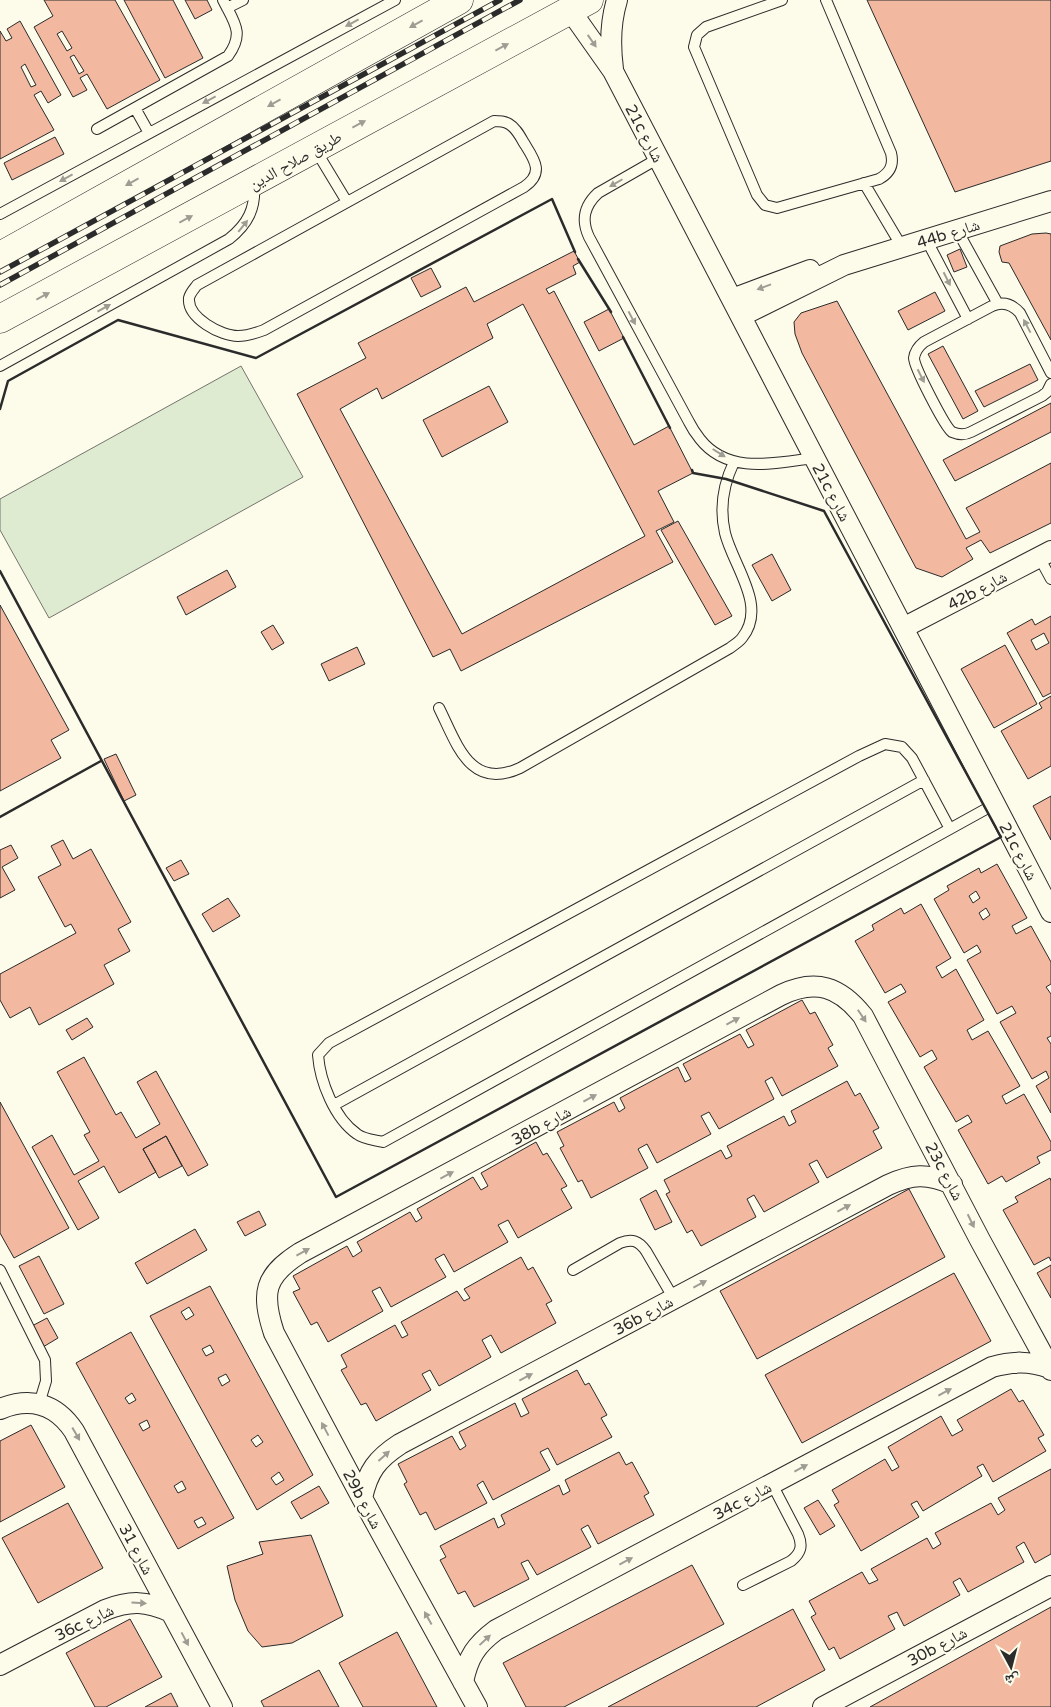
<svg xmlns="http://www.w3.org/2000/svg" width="1051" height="1707" font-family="'Varela Round','Noto Naskh Arabic',sans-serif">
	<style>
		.green { fill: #deebd1; stroke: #74746e }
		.building { fill: #f2b8a0; stroke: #2b2b2b; fill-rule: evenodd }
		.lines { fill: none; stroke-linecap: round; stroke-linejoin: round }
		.service-casing { stroke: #2b2b2b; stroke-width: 12 }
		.minor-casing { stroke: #2b2b2b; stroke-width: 22 }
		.secondary-casing { stroke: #2b2b2b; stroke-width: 29 }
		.service { stroke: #fdfbea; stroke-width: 10 }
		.minor { stroke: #fdfbea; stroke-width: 20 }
		.secondary { stroke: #fdfbea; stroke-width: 28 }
		.rail-casing { stroke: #2b2b2b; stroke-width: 5.5 }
		.rail { stroke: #fdfbea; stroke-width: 4; stroke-dasharray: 11; stroke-linecap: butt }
		.wall { stroke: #2b2b2b; stroke-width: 2.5 }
		.oneway { fill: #9e9d94 }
		.labels { text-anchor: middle; stroke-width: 4; stroke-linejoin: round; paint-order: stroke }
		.street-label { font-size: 16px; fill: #2b2b2b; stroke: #fdfbea }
	</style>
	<rect width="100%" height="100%" fill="#fdfbea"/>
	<path class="green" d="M241,366L303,477L49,618L0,530V499Z"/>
	<path class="building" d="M44,0H115L160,80L107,109L87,74L80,78L87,90L73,97L34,27L53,16ZM62,31L72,48L67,51L57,34ZM74,55L84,71L79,74L70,57Z
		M124,0H173L203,58L165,78Z
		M185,0H207L212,10L195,19Z
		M867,0H1051V161L955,192Z
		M20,21L61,95L48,103L41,91L34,95L54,130L0,159V31L6,41L12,38L7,29ZM25,64L36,85L31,87L21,67Z
		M55,137L64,154L12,180L4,163Z
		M1046,233L1051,234V340L1009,263L1002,262L999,252L1000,246L1032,234Z
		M960,249L967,267L954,272L947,255Z
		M574,251L580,262L573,266L576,274L546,289L549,294L554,291L634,445L669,426L693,473L658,491L674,522L656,531L673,562L461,671L450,649L433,657L297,394L366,358L358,343L466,287L474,302ZM523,304L645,536L462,634L340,409L377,388L382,399L493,338L487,324Z
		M431,268L441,287L421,297L411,278Z
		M935,292L945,311L908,330L898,311Z
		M837,301L966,539L980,532L966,508L1051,463V523L990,553L981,540L966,548L973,559L942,577L916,568L802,353L795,334L794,322L801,313Z
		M609,309L624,338L599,351L584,322Z
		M943,346L978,411L963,419L928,354Z
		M1030,364L1038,380L984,407L975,391Z
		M489,386L508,422L442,457L423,420Z
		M1051,403V432L955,481L943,460Z
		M678,521L732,616L715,625L661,530Z
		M772,554L791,590L772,601L752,565Z
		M227,570L236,587L186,615L177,597Z
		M0,605L69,730L51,740L61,758L0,791Z
		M1051,616V693L1043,697L1007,633L1032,619L1035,625ZM1044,633L1049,643L1036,650L1031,640Z
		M273,625L284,643L272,650L261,632Z
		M1005,645L1037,704L994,728L961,669Z
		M357,647L365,664L329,681L321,664Z
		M1051,696V766L1028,779L1001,731L1042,708L1039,703Z
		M116,754L136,795L124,801L104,759Z
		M1051,796V840L1033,806Z
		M63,840L73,859L91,849L131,922L118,929L130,951L104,965L114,984L39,1025L30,1007L10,1018L0,1000V974L76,933L71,924L65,927L38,877L61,865L51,846Z
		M11,845L18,858L2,867L15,890L0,898V850Z
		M181,860L189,874L174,881L166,868Z
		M997,864L1027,918L1012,926L1016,934L1031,926L1051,962V984L1046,987L1051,994V1036L1047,1038L1051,1044V1113L1036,1086L1049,1078L1046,1071L1032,1079L1000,1022L1016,1013L1012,1006L997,1014L967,960L981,952L977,945L964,953L934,899L949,890L947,886L979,868L981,873ZM976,891L980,898L973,903L969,896ZM986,908L990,915L983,920L979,913Z
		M228,898L240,916L213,932L202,914Z
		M921,904L951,958L936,967L942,978L956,969L984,1020L967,1030L972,1040L988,1031L1020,1086L1002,1096L1006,1104L1024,1094L1051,1142V1150L1037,1157L1040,1163L1006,1182L1002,1176L988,1184L958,1130L972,1122L968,1115L956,1122L924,1067L937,1059L932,1050L920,1057L888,1002L906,992L901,984L885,993L855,941L874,930L872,925L901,908L904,914Z
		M802,1000L810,1014L815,1012L833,1045L828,1048L838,1066L782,1096L772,1077L765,1081L774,1099L719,1129L709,1112L701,1116L711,1134L657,1163L647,1144L638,1149L648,1168L591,1198L582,1180L578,1182L560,1148L564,1146L557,1132L614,1102L619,1112L625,1108L620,1098L678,1067L685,1082L691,1079L683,1064L740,1034L748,1048L754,1045L746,1030Z
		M87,1018L93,1027L72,1040L66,1030Z
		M84,1057L116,1115L121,1112L136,1138L160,1124L137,1082L156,1071L208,1165L188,1176L166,1136L143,1149L156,1172L119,1193L104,1166L78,1181L99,1218L78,1230L32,1147L52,1135L74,1175L99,1161L84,1135L90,1132L57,1072Z
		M847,1081L855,1096L860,1093L879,1128L873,1131L882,1148L827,1178L817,1160L809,1164L819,1182L764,1212L754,1195L747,1199L756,1217L701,1246L692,1230L687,1233L666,1194L670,1192L664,1180L721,1150L726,1159L732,1156L727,1146L784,1116L789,1126L796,1122L791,1111Z
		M0,1102L69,1228L14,1258L0,1233Z
		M166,1136L182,1166L159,1178L143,1149Z
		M536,1142L543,1155L547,1153L567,1186L561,1189L572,1208L518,1238L508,1220L498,1225L508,1242L454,1272L444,1254L435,1259L446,1277L391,1307L380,1287L372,1291L383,1311L328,1342L317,1322L311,1325L293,1292L300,1289L293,1276L347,1246L353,1257L362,1251L357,1242L410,1212L416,1222L422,1218L417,1209L473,1177L481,1190L488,1186L481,1173Z
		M1050,1178L1051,1181V1261L1049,1257L1034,1265L1003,1210L1018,1202L1015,1197Z
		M909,1189L945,1257L757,1359L720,1291Z
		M656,1190L672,1222L655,1230L640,1199Z
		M259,1211L266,1225L245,1236L237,1222Z
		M195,1229L207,1250L147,1284L135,1263Z
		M39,1256L64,1304L44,1314L19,1266Z
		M521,1257L528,1270L533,1267L552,1301L546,1304L556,1323L501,1353L491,1335L482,1340L491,1357L439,1386L430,1370L422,1374L431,1390L376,1421L366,1403L361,1405L341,1370L347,1367L341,1355L395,1325L402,1338L408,1335L401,1322L457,1291L464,1301L470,1298L464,1289Z
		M1051,1265V1298L1037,1273Z
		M954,1273L991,1341L802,1443L765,1375Z
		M210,1286L313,1475L257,1510L150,1316ZM189,1307L194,1315L186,1320L181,1312ZM210,1345L214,1352L206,1356L202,1349ZM226,1374L230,1381L222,1386L218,1378ZM258,1435L263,1442L256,1447L251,1440ZM279,1472L284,1480L276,1485L271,1478Z
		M47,1318L58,1338L43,1347L32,1326Z
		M131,1332L234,1518L178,1549L76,1363ZM132,1393L136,1400L129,1404L125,1398ZM147,1420L150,1427L143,1431L139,1424ZM182,1481L186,1489L178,1493L174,1486ZM202,1517L206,1524L198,1528L194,1521Z
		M577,1370L585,1385L589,1383L607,1415L601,1418L612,1437L557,1465L548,1448L540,1452L550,1470L493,1500L483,1481L477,1485L487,1503L435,1530L426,1512L420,1515L404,1484L407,1482L398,1464L452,1436L460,1450L466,1446L459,1432L515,1403L521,1417L529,1413L522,1399Z
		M1011,1389L1019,1402L1023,1400L1044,1435L1038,1438L1046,1451L993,1482L983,1464L977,1467L982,1476L923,1511L917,1501L911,1504L919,1517L861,1551L834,1505L839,1502L832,1490L885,1459L892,1471L899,1467L888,1447L941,1416L952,1436L963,1430L957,1420Z
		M31,1425L65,1487L0,1522V1441Z
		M619,1452L626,1465L632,1462L649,1493L644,1496L654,1515L598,1544L588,1525L581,1529L591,1547L537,1575L528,1560L521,1563L529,1579L474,1607L465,1591L458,1594L440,1560L446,1557L440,1546L494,1518L498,1528L505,1524L501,1515L559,1485L563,1495L570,1491L565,1480Z
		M1051,1469V1554L1035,1563L1024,1542L1016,1547L1024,1562L968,1592L960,1578L953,1582L960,1595L904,1626L897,1612L888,1616L895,1629L840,1659L834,1647L829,1650L811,1617L816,1614L809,1601L862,1572L869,1584L878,1580L871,1569L927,1538L933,1549L941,1544L935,1533L991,1503L998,1515L1005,1510L998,1498Z
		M319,1486L329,1503L301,1519L291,1502Z
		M818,1500L835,1526L820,1535L804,1508Z
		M68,1503L103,1568L38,1603L2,1538Z
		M311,1535L343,1616L292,1643L262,1647L248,1631L235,1600L227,1566L263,1554L259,1542Z
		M692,1565L724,1624L564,1707H526L503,1663Z
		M1051,1607V1707H870Z
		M793,1609L825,1670L756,1707H608Z
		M130,1619L162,1677L106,1707H95L66,1653Z
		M397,1632L437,1707H363L339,1663Z
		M319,1670L339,1707H264L261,1701Z
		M171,1693L178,1707H145Z"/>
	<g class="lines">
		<defs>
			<path id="service" d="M782,0L706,27L697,35L694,47L757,195L765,205L777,208L879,179C890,173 894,165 891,153L826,0
				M227,8L243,0
				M135,108L149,133
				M494,121C500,121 504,121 509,124C516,128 520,136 524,143C534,159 545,173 524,187L264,330C256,333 247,336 238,336C221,336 187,318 189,298C190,293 194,289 197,285Z
				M97,129L228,56C245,33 234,22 223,0
				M315,149L347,202
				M659,158L598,193C584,206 581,220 589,237L689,422C692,428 696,434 700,439C728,475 775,463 814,458
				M864,183L902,247
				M0,214L395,0
				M957,230L998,304
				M926,239L968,319
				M0,366L229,239C248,224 256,208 254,184
				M1051,373L1020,313C1012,304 1003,301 992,306L924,342C919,346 915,351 914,358C914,367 945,427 952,432C959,435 965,435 971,432L1042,396L1047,392L1051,384
				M1039,557L1051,579
				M439,708C457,744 470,791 520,768L730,648C734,645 739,642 742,638C768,606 733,566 725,533C719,507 723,485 734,462
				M950,829L912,758L902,747L885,744L859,756L329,1043L318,1055C320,1081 334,1118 357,1134C363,1139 375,1140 383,1142L995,804
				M334,1105L924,780
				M0,1270L45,1360L46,1381L39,1404
				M573,1270L620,1243C632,1238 639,1241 646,1251L674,1299
				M743,1585L791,1561C801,1553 803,1546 798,1534L772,1484"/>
			<path id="minor" d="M570,10L613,71L1051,912
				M613,69C610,46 610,23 617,0
				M732,299L810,270
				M741,316L844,265L1051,201
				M903,628L1051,551
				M0,1409C31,1396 56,1404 74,1431L222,1707
				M362,1498C368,1471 377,1459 400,1444L888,1185C912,1174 927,1173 952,1184
				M0,1665L105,1610C131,1600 146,1601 171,1612
				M463,1682C468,1657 476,1645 496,1630L992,1367C1013,1361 1029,1361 1050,1368
				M477,1707L362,1498L274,1333C261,1293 264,1276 300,1253L781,995C816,978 840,987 863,1016L980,1240L1051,1370
				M823,1707L1051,1586"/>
			<path id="secondary" d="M0,256L459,0
				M0,319L589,0"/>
		</defs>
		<use href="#service" class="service-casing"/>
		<use href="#minor" class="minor-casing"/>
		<use href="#secondary" class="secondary-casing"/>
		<use href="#service" class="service"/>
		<use href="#minor" class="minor"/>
		<use href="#secondary" class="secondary"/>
		<defs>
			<path id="rail" d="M0,272L500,0
				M0,285L520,0"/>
		</defs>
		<use href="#rail" class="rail-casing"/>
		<use href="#rail" class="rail"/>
		<path class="wall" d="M578,259L611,312
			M623,337L670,428
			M0,409L8,381L118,320L256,358L552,199L575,252
			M0,571L336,1197L1001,837L824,511L726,479L693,473L692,470
			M0,817L101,761"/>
	</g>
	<defs><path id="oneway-solid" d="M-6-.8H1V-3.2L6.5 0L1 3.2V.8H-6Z" transform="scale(1.25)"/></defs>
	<g class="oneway">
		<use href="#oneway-solid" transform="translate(352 23) rotate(152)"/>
		<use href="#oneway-solid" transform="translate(416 24) rotate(151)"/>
		<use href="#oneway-solid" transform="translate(592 41) rotate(55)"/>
		<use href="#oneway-solid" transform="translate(502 47) rotate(-28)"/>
		<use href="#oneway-solid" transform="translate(209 100) rotate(152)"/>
		<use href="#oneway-solid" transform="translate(274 103) rotate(151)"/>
		<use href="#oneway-solid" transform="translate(359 124) rotate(-28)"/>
		<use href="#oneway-solid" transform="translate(66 178) rotate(151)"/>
		<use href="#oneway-solid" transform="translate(132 182) rotate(151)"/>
		<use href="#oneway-solid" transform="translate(616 183) rotate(150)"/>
		<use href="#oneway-solid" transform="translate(186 219) rotate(-28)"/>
		<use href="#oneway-solid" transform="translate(243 226) rotate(-51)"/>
		<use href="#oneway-solid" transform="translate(947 279) rotate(63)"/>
		<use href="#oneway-solid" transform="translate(764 287) rotate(160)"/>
		<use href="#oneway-solid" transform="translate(43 296) rotate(-28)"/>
		<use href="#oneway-solid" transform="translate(104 308) rotate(-29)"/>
		<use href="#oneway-solid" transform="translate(632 318) rotate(62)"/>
		<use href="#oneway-solid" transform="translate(1027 326) rotate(-118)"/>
		<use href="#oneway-solid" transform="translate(921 376) rotate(63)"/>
		<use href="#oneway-solid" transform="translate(719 453) rotate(32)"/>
		<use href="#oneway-solid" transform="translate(862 1016) rotate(56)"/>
		<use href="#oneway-solid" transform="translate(733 1021) rotate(-28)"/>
		<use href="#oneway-solid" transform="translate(590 1098) rotate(-28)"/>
		<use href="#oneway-solid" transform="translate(447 1175) rotate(-28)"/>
		<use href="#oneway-solid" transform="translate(844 1208) rotate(-28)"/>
		<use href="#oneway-solid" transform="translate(971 1221) rotate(64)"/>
		<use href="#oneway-solid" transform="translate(303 1252) rotate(-29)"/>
		<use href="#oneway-solid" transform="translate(700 1284) rotate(-28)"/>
		<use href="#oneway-solid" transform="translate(526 1377) rotate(-28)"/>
		<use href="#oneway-solid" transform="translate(945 1392) rotate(-28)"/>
		<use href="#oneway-solid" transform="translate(325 1429) rotate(-118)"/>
		<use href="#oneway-solid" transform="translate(76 1434) rotate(60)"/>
		<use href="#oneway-solid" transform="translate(384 1456) rotate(-42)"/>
		<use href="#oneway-solid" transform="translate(801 1468) rotate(-28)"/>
		<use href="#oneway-solid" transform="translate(626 1561) rotate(-28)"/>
		<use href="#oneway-solid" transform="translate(139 1603) rotate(3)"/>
		<use href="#oneway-solid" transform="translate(428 1618) rotate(-119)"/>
		<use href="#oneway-solid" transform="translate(185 1639) rotate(62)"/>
		<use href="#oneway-solid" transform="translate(485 1640) rotate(-43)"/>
	</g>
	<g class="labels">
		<g class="street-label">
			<text transform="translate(645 133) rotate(62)" y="6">21c شارع</text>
			<text transform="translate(295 160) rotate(-29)" y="6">طريق صلاح الدين</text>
			<text transform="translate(948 233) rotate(-17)" y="6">44b شارع</text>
			<text transform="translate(832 492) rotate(62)" y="6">21c شارع</text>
			<text transform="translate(977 590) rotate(-28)" y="6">42b شارع</text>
			<text transform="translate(1019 851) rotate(62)" y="6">21c شارع</text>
			<text transform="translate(541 1125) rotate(-28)" y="6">38b شارع</text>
			<text transform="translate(945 1171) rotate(62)" y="6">23c شارع</text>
			<text transform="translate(643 1315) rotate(-28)" y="6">36b شارع</text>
			<text transform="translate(363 1499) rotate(62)" y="6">29b شارع</text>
			<text transform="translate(742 1500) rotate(-28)" y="6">34c شارع</text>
			<text transform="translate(137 1549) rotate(62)" y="6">شارع 31</text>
			<text transform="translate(84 1622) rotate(-26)" y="6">36c شارع</text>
			<text transform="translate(937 1646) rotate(-28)" y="6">30b شارع</text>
		</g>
	</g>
	<g transform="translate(1011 1667) rotate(173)" stroke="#fdfbea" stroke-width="4" paint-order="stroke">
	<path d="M0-4L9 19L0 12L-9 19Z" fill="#2b2b2b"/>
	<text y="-8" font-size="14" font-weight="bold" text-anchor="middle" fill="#2b2b2b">ش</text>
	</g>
</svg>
